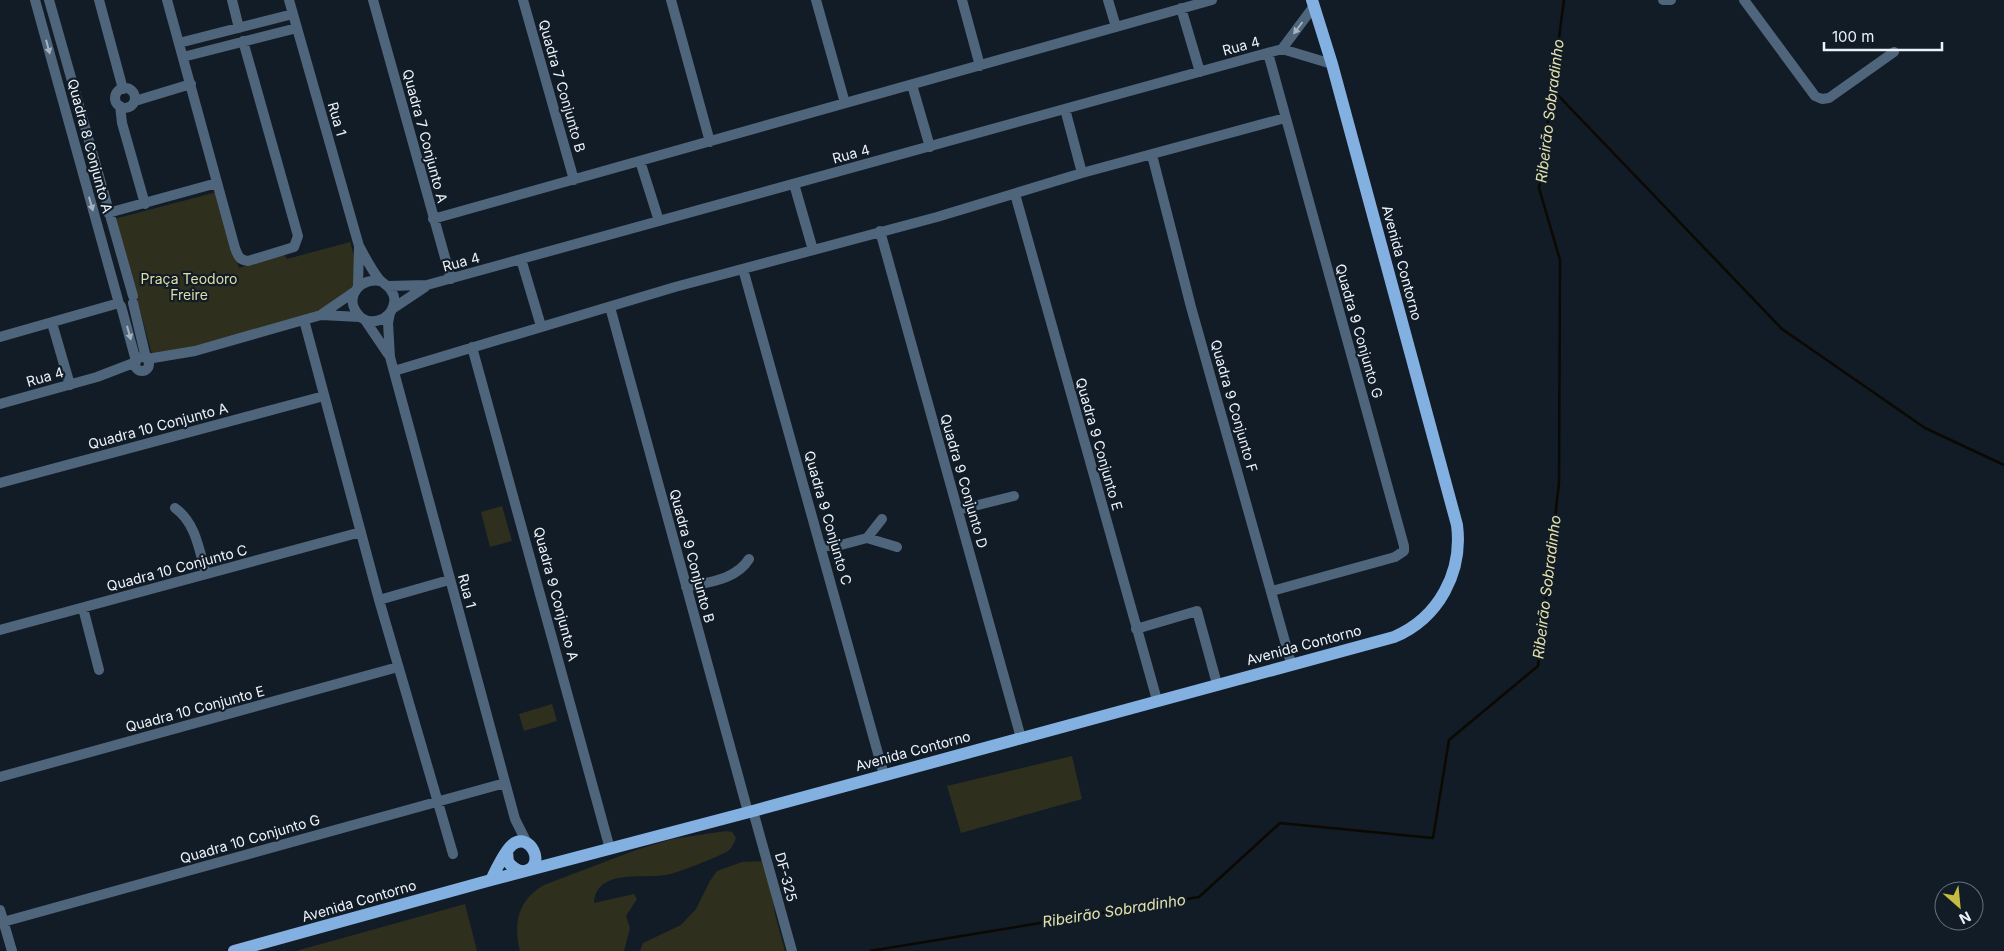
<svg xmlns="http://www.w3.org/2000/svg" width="2004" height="951" font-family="Inter,sans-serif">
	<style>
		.green { fill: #2f2f1d }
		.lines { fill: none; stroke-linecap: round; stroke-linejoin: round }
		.stream { stroke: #0b0900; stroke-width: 2.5 }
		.minor { stroke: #4f657c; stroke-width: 10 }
		.major { stroke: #82b0e0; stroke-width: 12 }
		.oneway { fill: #a5b3c1 }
		.labels { text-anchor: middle; stroke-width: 4.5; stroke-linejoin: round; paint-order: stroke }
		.street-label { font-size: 14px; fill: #ebf2fa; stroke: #121c27 }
		.park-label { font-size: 14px; fill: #e0dfa8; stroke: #121c27 }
		.water-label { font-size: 15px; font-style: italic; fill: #e4e2ac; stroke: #121c27 }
	</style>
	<rect width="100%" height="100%" fill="#121c27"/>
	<path class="green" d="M217,192L239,268L283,254L287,259L350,242L356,262V272L352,290L324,313L176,352L152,354L114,219Z
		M502,506L512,541L490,547L481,512Z
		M552,704L557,721L524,731L519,714Z
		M1072,756L1082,799L961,833L947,786Z
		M726,831L732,832L736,838C734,843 732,848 728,851C718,857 678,873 666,875C644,879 596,868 594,903L634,894L637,899L626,916L630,928L624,951H520C513,923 518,900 544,885L636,850L672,839Z
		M764,861L768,872L775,914L785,951H640L643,943L681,925L696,909L710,881L717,871L742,862Z
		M465,904L477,951H296Z"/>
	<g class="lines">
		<path class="stream" d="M1552,89L1782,329L1925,428L2004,465
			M870,951L1199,897L1280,823L1433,838L1449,740L1538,666L1559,483L1560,260L1539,188L1564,0"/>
		<path class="minor" d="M35,0L118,300
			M49,0L133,296
			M99,0L123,89
			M167,0L235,248C238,256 239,260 248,261L294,247L298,236L243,41
			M232,0L239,28
			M289,0L359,246C365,257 371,269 379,279C383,284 389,285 392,292C394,295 395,299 394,303C392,321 367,328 357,313C344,295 362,277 381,281
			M373,0L451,279
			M523,0L574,180
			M671,0L710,142
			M816,0L845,103
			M962,0L980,66
			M1108,0L1116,27
			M1663,0H1671
			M1744,0L1815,96L1822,99L1829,98L1894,52
			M1181,8L1200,72
			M179,43L293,14
			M1282,49L1314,6
			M1268,53L1404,546V551L1395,557L1272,591
			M183,57L297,28
			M912,85L930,147
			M115 98a10 10 0 1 1 20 0a10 10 0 1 1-20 0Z
			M135,101L191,84
			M120,106L122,123L145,204
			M1065,109L1082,173
			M1152,155L1191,307L1291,663
			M640,161L659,221
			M794,184L813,250
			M1015,194L1157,700
			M108,213L217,183
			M433,219L1212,0
			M880,231L1021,738
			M521,259L541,326
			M743,269L884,775
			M358,286L359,247
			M388,286L427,285L1282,49L1332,64
			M133,303L146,358
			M121,306L136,361
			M610,307L748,812
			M392,309L425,287
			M390,313L388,323L390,357L515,819L527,843
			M322,314L354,292
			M304,320L379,600L453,854
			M365,320L388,354
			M52,323L70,385
			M0,337L119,303
			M472,347L610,849
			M135 364a7 7 0 1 1 14 0a7 7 0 1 1-14 0Z
			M147,359L195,351L321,315L360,317
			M394,371L675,287L937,217L1082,173L1285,118
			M0,404L97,377L136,362
			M0,483L324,396
			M175,508C196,523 199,550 206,574
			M958,510L1014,496
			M867,538L882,519
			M822,546H837L867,538L897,547
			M686,587C708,582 736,580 749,559
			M379,600L449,580
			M83,608L99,670
			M1136,629L1197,611L1217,684
			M0,630L361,532
			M0,777L398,667
			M753,811L792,951
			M0,910L12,951
			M3,922L505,783"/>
		<path class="major" d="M491,880C496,870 504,852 512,845C530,830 547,866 525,871C518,872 512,867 508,862L507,852
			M234,951L491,880L753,811L1394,637C1439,618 1463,572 1457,525L1332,64L1312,0"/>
	</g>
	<defs><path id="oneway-solid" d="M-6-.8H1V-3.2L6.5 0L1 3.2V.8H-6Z" transform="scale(1.25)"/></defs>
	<g class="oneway">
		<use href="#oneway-solid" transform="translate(1298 28) rotate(127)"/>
		<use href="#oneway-solid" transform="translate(48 47) rotate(75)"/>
		<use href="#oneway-solid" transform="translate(91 204) rotate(74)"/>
		<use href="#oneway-solid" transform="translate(129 333) rotate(74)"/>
	</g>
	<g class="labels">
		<g class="street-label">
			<text transform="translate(1241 46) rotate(-15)" y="5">Rua 4</text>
			<text transform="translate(562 86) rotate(74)" y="5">Quadra 7 Conjunto B</text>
			<text transform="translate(337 119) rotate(74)" y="5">Rua 1</text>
			<text transform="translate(425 136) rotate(75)" y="5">Quadra 7 Conjunto A</text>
			<text transform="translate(90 146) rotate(75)" y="5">Quadra 8 Conjunto A</text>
			<text transform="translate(851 154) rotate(-15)" y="5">Rua 4</text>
			<text transform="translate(461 262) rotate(-15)" y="5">Rua 4</text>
			<text transform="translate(1402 263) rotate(75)" y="5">Avenida Contorno</text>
			<text transform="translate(1359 331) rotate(74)" y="5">Quadra 9 Conjunto G</text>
			<text transform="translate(45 377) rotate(-16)" y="5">Rua 4</text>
			<text transform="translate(1234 406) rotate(74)" y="5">Quadra 9 Conjunto F</text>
			<text transform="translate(158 426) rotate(-15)" y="5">Quadra 10 Conjunto A</text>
			<text transform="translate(1099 444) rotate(74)" y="5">Quadra 9 Conjunto E</text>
			<text transform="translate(964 481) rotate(74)" y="5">Quadra 9 Conjunto D</text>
			<text transform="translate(828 518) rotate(74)" y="5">Quadra 9 Conjunto C</text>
			<text transform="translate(692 556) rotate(75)" y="5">Quadra 9 Conjunto B</text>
			<text transform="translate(177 568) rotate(-15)" y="5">Quadra 10 Conjunto C</text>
			<text transform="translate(467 591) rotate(75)" y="5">Rua 1</text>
			<text transform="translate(556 594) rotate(75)" y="5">Quadra 9 Conjunto A</text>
			<text transform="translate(1304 645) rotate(-15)" y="5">Avenida Contorno</text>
			<text transform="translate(195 709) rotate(-15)" y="5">Quadra 10 Conjunto E</text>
			<text transform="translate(913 751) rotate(-15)" y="5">Avenida Contorno</text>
			<text transform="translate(250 839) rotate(-16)" y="5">Quadra 10 Conjunto G</text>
			<text transform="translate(786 877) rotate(75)" y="5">DF-325</text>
			<text transform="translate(359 901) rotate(-16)" y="5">Avenida Contorno</text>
		</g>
		<g class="park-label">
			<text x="189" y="284">Praça Teodoro<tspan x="189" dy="16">Freire</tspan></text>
		</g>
		<g class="water-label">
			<text transform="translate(1550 111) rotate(-83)" y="5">Ribeirão Sobradinho</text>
			<text transform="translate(1547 587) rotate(-83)" y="5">Ribeirão Sobradinho</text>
			<text transform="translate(1114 911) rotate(-9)" y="5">Ribeirão Sobradinho</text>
		</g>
	</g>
	<g transform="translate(1959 906) rotate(153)"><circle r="24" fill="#121c27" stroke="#69727b"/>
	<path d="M0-4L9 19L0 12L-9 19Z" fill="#c4bd3e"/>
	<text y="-8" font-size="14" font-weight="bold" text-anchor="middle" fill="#ebf2fa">N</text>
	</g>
	<path d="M1824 42v8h118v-8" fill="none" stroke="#ebf2fa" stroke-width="2.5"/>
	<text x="1832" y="42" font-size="15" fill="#ebf2fa" stroke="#121c27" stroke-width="4" paint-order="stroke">100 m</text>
</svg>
